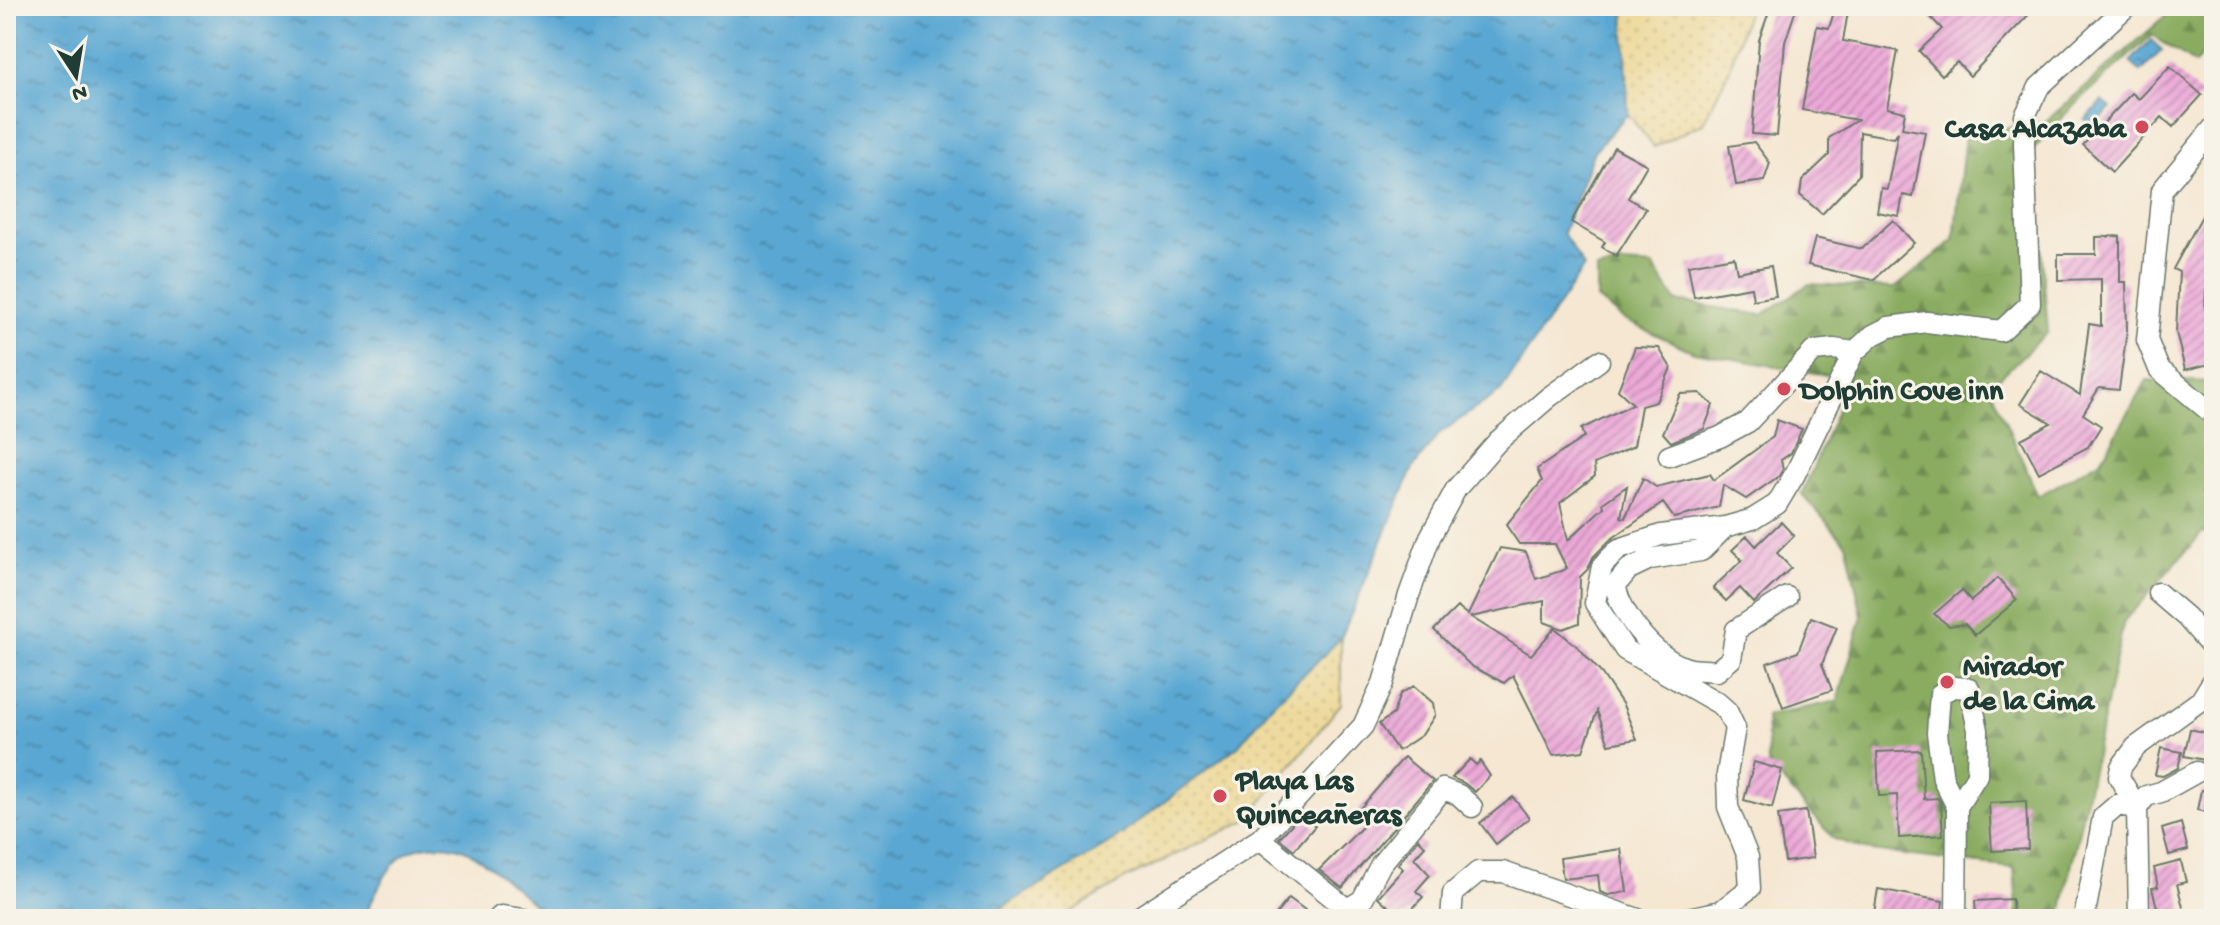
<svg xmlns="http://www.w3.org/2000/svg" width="2220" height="925" font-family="'Gochi Hand',sans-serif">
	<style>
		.forest { fill: url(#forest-firs); stroke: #54744a; stroke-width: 2 }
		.sand { fill: url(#sand-dots); stroke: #868c69; stroke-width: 2 }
		.water { fill: url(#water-ripples); stroke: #3c7284; stroke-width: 2 }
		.building { fill: url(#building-hatch) }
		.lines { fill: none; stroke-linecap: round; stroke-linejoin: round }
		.street-casing { stroke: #6a786b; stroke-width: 23 }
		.street { stroke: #fff; stroke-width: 20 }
		.poi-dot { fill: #d1495b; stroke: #f7f3e8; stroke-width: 3 }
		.labels { text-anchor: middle; stroke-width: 6; stroke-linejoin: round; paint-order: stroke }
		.poi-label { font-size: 30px; font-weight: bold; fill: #1f3d34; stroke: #f7f3e8; text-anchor: start }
	</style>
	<defs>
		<pattern id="forest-firs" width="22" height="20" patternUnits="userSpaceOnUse" patternTransform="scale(2)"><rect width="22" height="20" fill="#8aac61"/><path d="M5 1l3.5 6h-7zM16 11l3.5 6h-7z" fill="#708d51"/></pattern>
		<pattern id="sand-dots" width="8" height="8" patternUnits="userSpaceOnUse" patternTransform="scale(2)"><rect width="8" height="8" fill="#eeda9e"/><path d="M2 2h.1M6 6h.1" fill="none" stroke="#ccbc89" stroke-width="1.8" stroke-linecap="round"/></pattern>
		<pattern id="water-ripples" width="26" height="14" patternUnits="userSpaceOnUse" patternTransform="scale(2)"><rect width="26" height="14" fill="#5aa7d3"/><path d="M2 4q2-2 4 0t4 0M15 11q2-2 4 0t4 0" fill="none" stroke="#4a89ac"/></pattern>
		<pattern id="building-hatch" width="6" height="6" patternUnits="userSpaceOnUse" patternTransform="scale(2)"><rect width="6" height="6" fill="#eca9d8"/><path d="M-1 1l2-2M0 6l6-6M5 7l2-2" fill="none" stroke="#bf8bb0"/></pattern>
	</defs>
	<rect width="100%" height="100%" fill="#f7f3e8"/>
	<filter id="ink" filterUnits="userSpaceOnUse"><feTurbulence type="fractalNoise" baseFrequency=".0125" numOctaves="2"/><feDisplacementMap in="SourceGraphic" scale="16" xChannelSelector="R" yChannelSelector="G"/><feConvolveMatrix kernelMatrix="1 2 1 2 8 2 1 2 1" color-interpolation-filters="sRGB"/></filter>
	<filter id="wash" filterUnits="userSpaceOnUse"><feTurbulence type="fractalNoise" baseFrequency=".006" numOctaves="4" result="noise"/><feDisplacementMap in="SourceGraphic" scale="32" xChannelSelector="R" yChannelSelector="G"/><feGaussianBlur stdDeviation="1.8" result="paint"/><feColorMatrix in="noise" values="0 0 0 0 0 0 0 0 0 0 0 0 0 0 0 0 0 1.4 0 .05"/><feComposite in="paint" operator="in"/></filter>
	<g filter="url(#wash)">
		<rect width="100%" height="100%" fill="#f5e7d2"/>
		<path class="forest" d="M2177,6H2214V39L2195,64L2152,35L2070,109L2033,150L2048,331L1990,387L2038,496L2101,460L2147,380L2214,382V536L2202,533L2124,621L2060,919H2018L2014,868L1871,851L1834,839L1768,765L1766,716L1838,701L1862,616L1847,545L1802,494L1850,379L1694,352L1624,320L1597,299V270L1622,264L1653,266L1676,301L1762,315L1809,284L1895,288L1954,240L1965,134L2045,122Z"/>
		<path class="sand" d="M1624,6H1749L1729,71L1703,123L1654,147L1628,114Z
			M1341,638V704L1247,820L1125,879L1059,919H983L1110,843L1238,746L1272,705Z"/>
		<path class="water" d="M6,6H1624L1628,114L1594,151L1563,233L1584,267L1501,391L1440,433L1413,468L1341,638L1272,705L1238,746L1110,843L983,919H550C530,902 484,857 462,849C445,843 417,844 402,856C384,871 373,898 364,919H6Z
			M2151,40L2162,50L2141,72L2130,62Z
			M2102,101L2111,108L2094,127L2085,120Z"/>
		<g id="blocks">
			<path class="building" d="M1771,6H1797L1785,42L1777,136L1752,134L1759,40Z
				M1836,6H1849L1843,41L1898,51L1887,108L1905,112L1902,128L1925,132L1913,197L1903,195L1899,216L1877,212L1881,188L1887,189L1898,132L1893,138L1860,132L1859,175L1822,214L1800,195L1802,181L1829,155V138L1857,120L1802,110L1817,26L1829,28Z
				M1920,6H2037L1970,76L1957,62L1942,75L1919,51L1942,29Z
				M2170,66L2202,95L2173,127L2162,117L2112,172L2083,145L2132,93L2139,99Z
				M1754,142L1770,163L1764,181L1736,185L1729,146Z
				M1614,147L1647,165L1628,198L1646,209L1616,256L1602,247L1605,242L1571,222Z
				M2214,194V276L2206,290L2205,309L2214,340V363L2185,370L2176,332L2179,272L2173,269Z
				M1893,220L1914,243L1873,280L1808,265L1815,238L1862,249Z
				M2120,236V282H2126L2127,330L2119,390L2099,388L2083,414L2101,426L2088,447L2039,473L2021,439L2051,423L2020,404L2041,371L2080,395L2089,324L2101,326V279L2058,280V254H2096V237Z
				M1734,257L1737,272L1771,266L1776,296L1753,300L1751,287L1694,297L1688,265Z
				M1635,347L1659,348L1671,368L1656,402L1641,406L1634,446L1594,464L1595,476L1560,503L1568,540L1604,507L1603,503L1627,486L1621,517L1625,518L1643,478L1656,487L1710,474L1714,480L1773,437L1777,420L1802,429L1791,453L1781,460L1783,469L1779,476L1746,499L1723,485L1719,507L1674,518L1663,503L1610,540L1593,557L1588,569L1580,577L1579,623L1563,629L1544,622V601L1471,617L1531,655L1555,628L1580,649L1602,674L1623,705L1637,739L1609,744L1597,711L1583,751L1553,755L1513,675L1504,683L1471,666L1434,630L1457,607L1468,615L1500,548L1526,552L1536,579L1567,569L1555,544H1519L1506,525L1542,481L1537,469L1584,437L1581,429L1633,404L1618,390Z
				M1700,393L1713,405L1704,429L1671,442L1663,433L1680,394Z
				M1781,522L1794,536L1777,553L1791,568L1754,603L1740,588L1726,601L1713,588L1742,560L1732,550L1747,536L1756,546Z
				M1998,578L2017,600L1975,635L1965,624L1949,626L1934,614L1962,590L1971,601Z
				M1811,617L1837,627L1822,664L1832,690L1783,707L1767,663L1798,652Z
				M1414,686L1433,703L1435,715L1422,735L1398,751L1379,724L1393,714L1400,694Z
				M2190,729L2211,734L2205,760L2184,756Z
				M2161,748L2182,752L2178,768L2163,776L2155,775Z
				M1921,750L1924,799L1938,798L1941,804L1943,835L1899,838L1897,795L1879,796L1877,752Z
				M1404,757L1433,781L1342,888L1319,870L1368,821L1357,812Z
				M1470,759L1476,765L1480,761L1490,776L1475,792L1464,783L1452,778Z
				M1754,762L1782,770L1772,808L1744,800Z
				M2201,790L2214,793V814L2197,810Z
				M1513,797L1529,818L1496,844L1480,823Z
				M2026,801L2028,849L1992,851L1989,803Z
				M1806,811L1813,858L1785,862L1778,815Z
				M1301,814L1315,826L1294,850L1279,838Z
				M2181,823L2188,850L2169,855L2162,829Z
				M1418,839L1425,846L1414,858L1430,875L1416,891L1423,897L1403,919H1376L1388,906L1378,897L1403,869L1398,864Z
				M1621,849L1627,892L1608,895L1600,892L1598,875L1563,879L1560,858Z
				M2181,861L2186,882L2177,884L2186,919H2160L2152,888L2158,887L2154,868Z
				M1878,889L1943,901L1941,919H1873Z
				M1289,898L1317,919H1272Z
				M2012,899L2013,919H1976L1975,901Z"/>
		</g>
	</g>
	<g filter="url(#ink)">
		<use href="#blocks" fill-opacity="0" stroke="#6a786b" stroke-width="2"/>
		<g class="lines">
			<defs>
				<path id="street" d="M2214,127L2162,190L2147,340L2159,369L2214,415
					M1669,456L1720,437L1748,422L1814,351L1834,349L1854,352
					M1725,527L1701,551L1650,559L1629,569L1615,586C1623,618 1657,661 1691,669C1699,670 1709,670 1717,671L1731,659L1736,630L1787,597
					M2158,593L2186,617L2214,649
					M1260,839L1363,726L1383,683L1409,595L1430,537L1456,489L1498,441L1549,397L1599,361
					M498,919L501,916L523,919
					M1136,919L1260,839L1347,909L1362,900L1381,864L1443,789L1459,795L1472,807
					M1451,919L1453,893L1478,872H1503L1638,919
					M1684,919L1721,911L1750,888L1748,857L1728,807L1727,774L1735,728L1727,711L1718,703L1625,650L1595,603L1602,566L1619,549L1661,535L1725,527L1753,519L1777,504L1795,474L1854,352L1873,335L1889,327L1927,322L2001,331L2030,304L2024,143L2025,116L2039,87L2127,6
					M1956,919L1957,807L1943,779L1937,733L1940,694L1953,687L1969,688L1978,730L1977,775L1957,807
					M2084,919L2103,817L2117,805L2137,808L2146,796L2161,792L2197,772
					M2139,919L2137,808L2119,777L2121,767L2136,747L2201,700L2214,679"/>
			</defs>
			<use href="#street" class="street-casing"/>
			<use href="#street" class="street"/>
		</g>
	</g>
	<g class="poi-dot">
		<circle cx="2142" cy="127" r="8"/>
		<circle cx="1784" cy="389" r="8"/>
		<circle cx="1947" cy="682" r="8"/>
		<circle cx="1220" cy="796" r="8"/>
	</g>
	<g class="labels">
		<g class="poi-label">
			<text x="2126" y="137" text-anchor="end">Casa Alcazaba</text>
			<text x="1800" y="399">Dolphin Cove inn</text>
			<text x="1963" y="675">Mirador<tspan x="1963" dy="34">de la Cima</tspan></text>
			<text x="1236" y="789">Playa Las<tspan x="1236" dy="34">Quinceañeras</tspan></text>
		</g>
	</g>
	<rect width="2220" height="925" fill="none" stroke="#f7f3e8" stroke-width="32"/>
	<g transform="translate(76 76) rotate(168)" stroke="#f7f3e8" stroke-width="6" paint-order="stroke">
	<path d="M0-6L14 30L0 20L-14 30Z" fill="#1f3d34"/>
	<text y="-12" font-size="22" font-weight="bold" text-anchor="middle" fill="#1f3d34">N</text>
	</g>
</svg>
